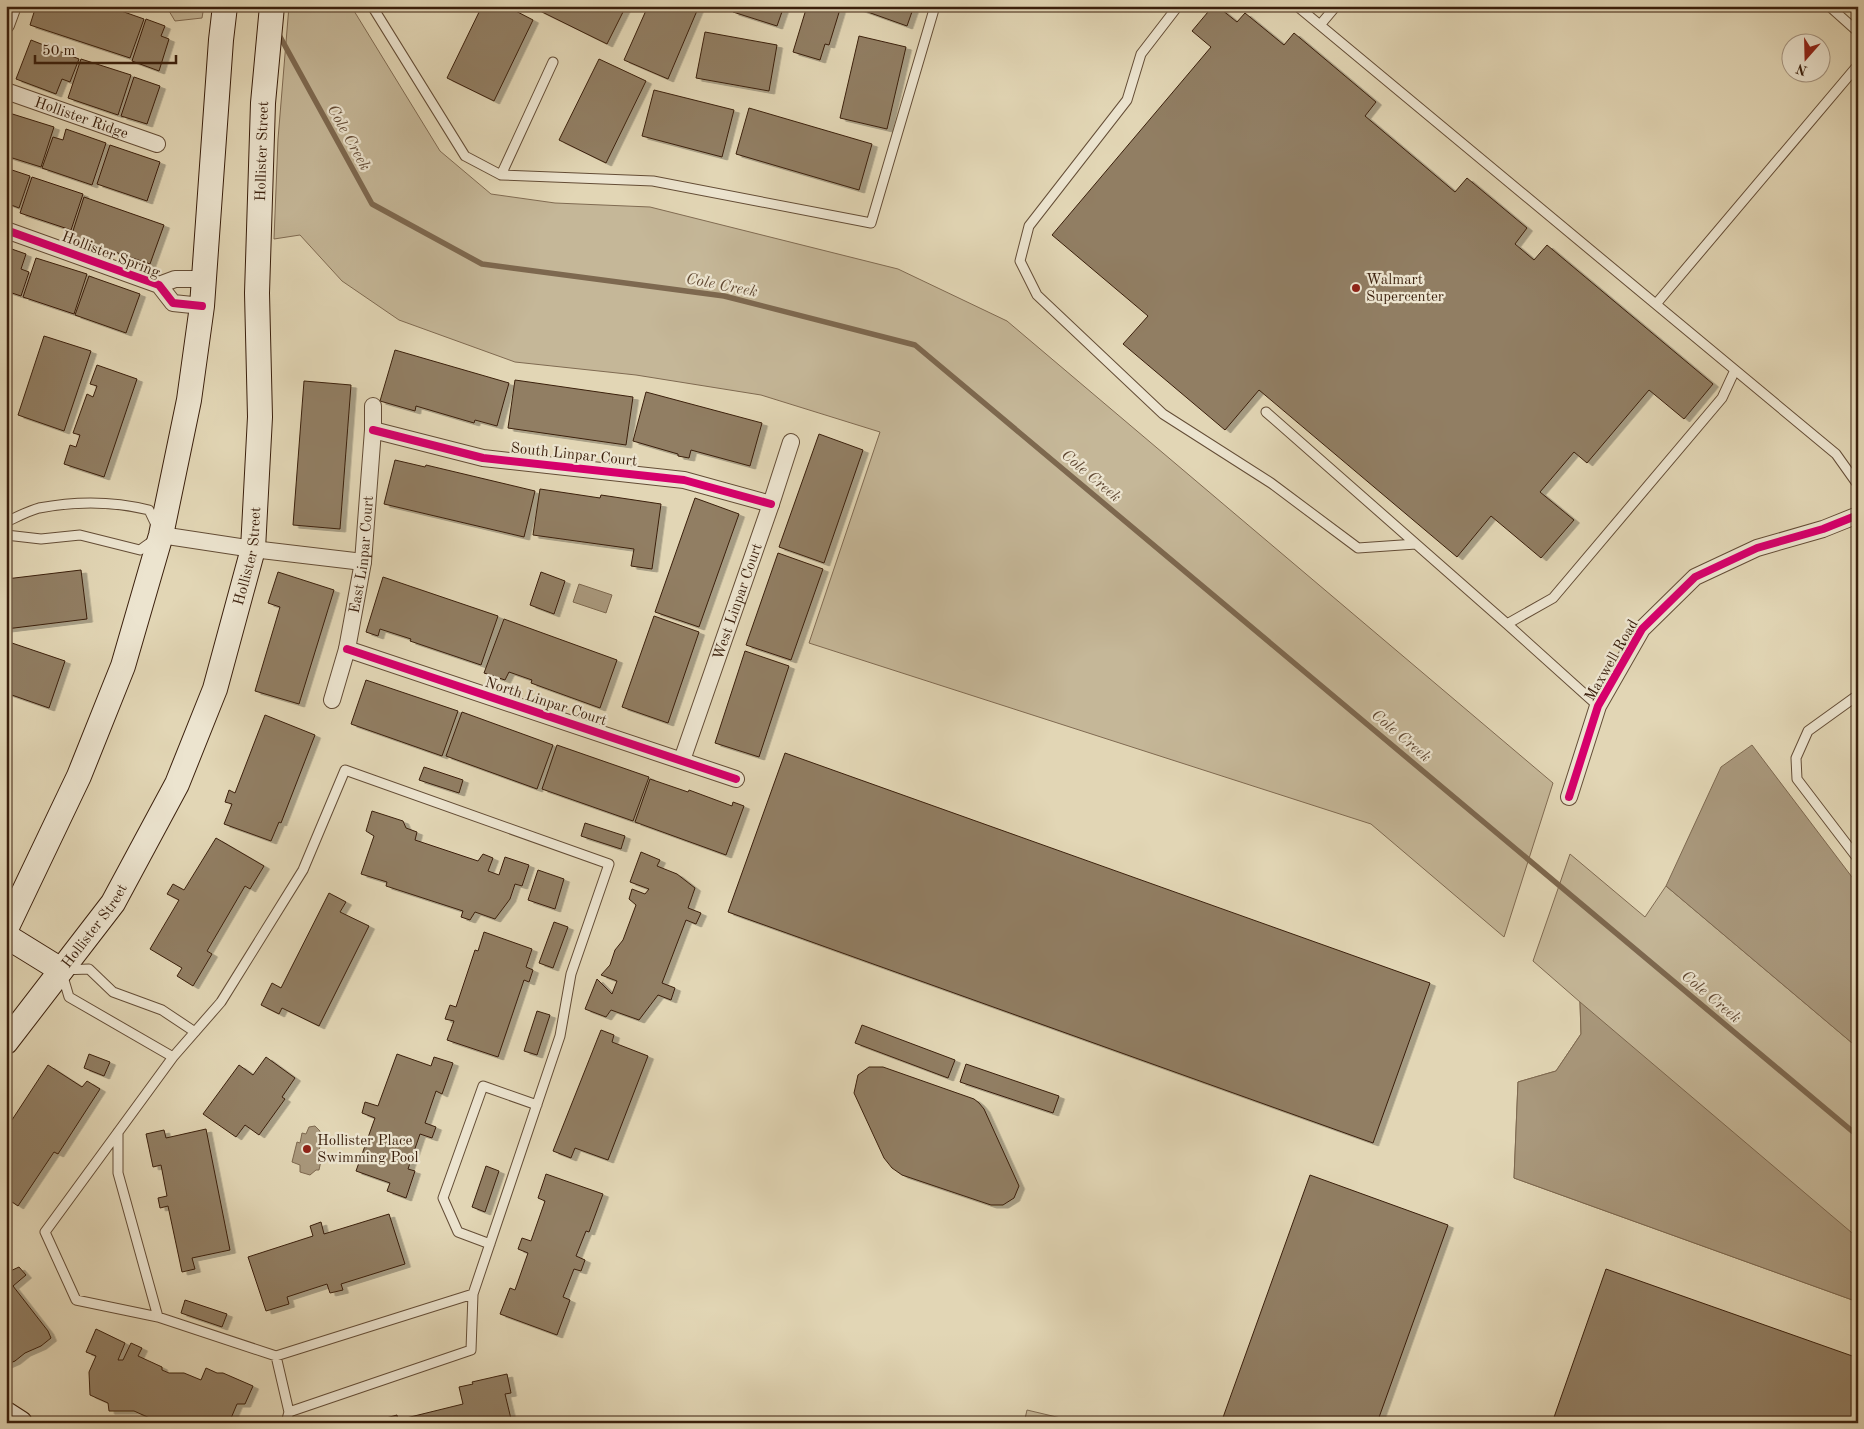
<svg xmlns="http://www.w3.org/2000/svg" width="1864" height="1429" font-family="'Old Standard TT',serif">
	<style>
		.green { fill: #c5b798; stroke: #806b52 }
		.water { fill: #a9987c; stroke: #7d684f }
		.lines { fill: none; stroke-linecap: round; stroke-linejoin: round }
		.stream { stroke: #7d684f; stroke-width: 5.5 }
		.building { fill: #917e64; stroke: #3a1f0c; filter: url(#shadow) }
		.lane-casing { stroke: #644d36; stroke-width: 11 }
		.street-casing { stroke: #644d36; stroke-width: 18 }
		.secondary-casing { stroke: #3a1f0c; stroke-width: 26 }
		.lane { stroke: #ece4cf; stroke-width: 9 }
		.street { stroke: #ece4cf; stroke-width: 16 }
		.secondary { stroke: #ece4cf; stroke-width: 24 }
		.cycleway-casing { stroke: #ece4cf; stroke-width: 11 }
		.cycleway { stroke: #d6006c; stroke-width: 8 }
		.poi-dot { fill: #8f2418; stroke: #ece4cf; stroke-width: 2 }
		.labels { text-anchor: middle; stroke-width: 4.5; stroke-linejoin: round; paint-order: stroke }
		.street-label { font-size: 15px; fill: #3a1f0c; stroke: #ece4cf }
		.poi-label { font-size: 15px; fill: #3a1f0c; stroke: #ece4cf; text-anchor: start }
		.water-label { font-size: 16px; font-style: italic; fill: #614933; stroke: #ece4cf }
	</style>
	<defs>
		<filter id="shadow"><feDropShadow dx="5.5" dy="3" stdDeviation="0" flood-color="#0004"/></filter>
	</defs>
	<rect width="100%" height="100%" fill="#e2d6b5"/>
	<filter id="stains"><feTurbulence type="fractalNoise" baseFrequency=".004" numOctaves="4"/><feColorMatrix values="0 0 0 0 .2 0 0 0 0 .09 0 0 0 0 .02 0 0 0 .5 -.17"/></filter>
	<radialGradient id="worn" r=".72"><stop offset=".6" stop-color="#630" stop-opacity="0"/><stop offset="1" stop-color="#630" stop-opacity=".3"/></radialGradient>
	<path class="green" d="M166,6H204L202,18L175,21Z
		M289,6H351L440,151L491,194L555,203L650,207L898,269L1007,321L1553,783L1504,937L1371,824L809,643L880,432L761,395L636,375L515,362L399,320L342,281L300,235L274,239L278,139Z
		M1570,854L1645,917L1666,886L1858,1048V1302L1514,1178L1518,1082L1556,1071L1581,1034L1580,1002L1533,961Z
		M1027,1410L1065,1419L1064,1423H1024Z"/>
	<path class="water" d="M579,584L612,595L606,613L573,602Z
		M1752,745L1858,885V1048L1666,886L1721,767Z
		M1580,1002L1858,1238V1302L1514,1178L1518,1082L1556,1071L1581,1034Z
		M315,1126L320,1131L319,1137L322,1138L318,1155L322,1156L319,1170H316L310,1175L300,1172V1165L292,1162L297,1142L300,1143L302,1133L306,1134L309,1127Z"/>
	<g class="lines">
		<path class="stream" d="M278,33L372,204L482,264L724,296L915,345L1858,1136"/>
	</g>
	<path class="building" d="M36,6H79L90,11L92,6H107L144,19L130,58L30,25Z
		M482,6H506L533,20L494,101L447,78Z
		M540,6H626L607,44L538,10Z
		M648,6H699L668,79L624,60Z
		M735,6H784L777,26L733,12Z
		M807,6H841L829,45L825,44L820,60L793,52Z
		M851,6H914L907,26Z
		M1213,6H1217L1237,22L1245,13L1284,45L1294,33L1376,102L1365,116L1455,192L1467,178L1527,228L1515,244L1534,260L1547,245L1713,384L1684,419L1649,390L1587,463L1574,452L1540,492L1574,520L1541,558L1491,516L1457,557L1259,390L1225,430L1123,344L1148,316L1052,235L1211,47L1192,31Z
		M146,19L165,26L161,36L169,39L159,71L132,61Z
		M705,32L777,45L769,91L696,78Z
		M859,36L906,47L887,129L840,118Z
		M31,40L79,59L70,82L62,79L56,94L16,79Z
		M81,59L131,75L118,115L68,98Z
		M599,59L646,81L606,163L559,140Z
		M134,77L160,86L147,124L121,116Z
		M654,90L734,110L722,157L642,136Z
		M749,108L872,144L859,190L736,154Z
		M6,112L54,127L41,167L6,156Z
		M66,129L106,143L92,185L42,168L53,137L63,140Z
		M110,145L160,162L147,201L97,184Z
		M6,168L30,176L19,208L6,203Z
		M32,177L83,194L71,230L20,213Z
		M84,197L164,225L150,264L71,237Z
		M6,247L26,254L21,269L29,272L21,296L6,291Z
		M36,258L87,274L74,314L23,297Z
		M89,276L140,294L126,333L75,315Z
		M44,336L91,351L64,431L18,415Z
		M395,350L509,383L497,426L475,420L474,423L416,406L415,411L380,401Z
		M97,365L137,379L104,477L64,464L70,445L76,447L80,435L73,433L87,394L93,397L97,386L90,384Z
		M515,380L633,397L626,445L508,428Z
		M304,381L351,385L340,529L293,525Z
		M646,392L762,423L750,466L691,450L689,458L678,456V454L633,441Z
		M819,434L863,450L824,563L779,547Z
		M395,460L425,467L426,465L535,491L524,537L384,504Z
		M540,489L600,498L601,495L661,504L652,569L631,566L634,549L533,535Z
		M695,498L739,514L699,627L655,612Z
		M778,553L823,569L791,660L746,645Z
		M81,570L87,619L6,629V579Z
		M278,572L334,590L299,704L255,691L280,607L268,603Z
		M541,572L565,581L554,614L530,605Z
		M383,577L498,616L481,665L410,641L411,639L380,629L378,636L366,632Z
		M654,616L699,632L668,723L622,707Z
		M504,619L617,660L600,708L531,683L532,680L509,672L505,680L484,673Z
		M6,641L65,661L49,708L6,693Z
		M745,651L789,666L759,757L715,743Z
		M366,680L458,711L442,756L351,724Z
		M462,712L553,745L537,789L446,756Z
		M265,715L315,735L281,823L279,822L271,841L224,824L232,804L225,802L229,790L235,793Z
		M557,745L649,777L633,821L542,789Z
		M785,753L1430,983L1373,1143L728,912Z
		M424,767L463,780L459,793L419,780Z
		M650,779L688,792L689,790L732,806L733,802L744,806L726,855L635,822Z
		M372,811L403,821L406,828L417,832L415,840L478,861L483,854L493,858L488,871L499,875L505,857L529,865L522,886L515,884L510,899L495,919L475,912L470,920L461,917L463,911L386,886L387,882L361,874L374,836L366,831Z
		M585,823L625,836L621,849L581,836Z
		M216,838L264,866L250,889L245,886L207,951L212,954L193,986L177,976L182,968L150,949L179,900L167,894L173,884L184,890Z
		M641,852L660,860L657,866L677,874L695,888L688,908L701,913L696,924L686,920L662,983L675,988L671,1000L658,995L639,1020L611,1010L606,1017L585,1009L597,979L612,994L617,981L601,975L610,965L615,950L623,940L636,905L629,899L632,889L645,894L649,889L630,882Z
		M538,870L564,879L555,909L528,900Z
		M329,893L346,902L340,912L369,926L319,1026L282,1008L279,1014L261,1005L272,983L281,988Z
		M554,922L568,927L553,968L539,963Z
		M484,932L532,949L526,967L533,970L529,982L524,980L498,1057L447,1040L454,1021L445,1019L450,1005L456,1007L475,950L478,951Z
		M537,1011L550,1015L537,1055L524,1051Z
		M862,1025L955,1060L948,1078L855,1043Z
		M601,1030L614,1035L612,1042L648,1056L608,1160L575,1148L571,1158L553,1151Z
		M89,1054L110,1062L104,1076L84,1068Z
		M397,1054L431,1066L434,1057L453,1063L442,1094L436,1091L425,1123L436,1127L432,1138L420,1134L408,1169L415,1171L406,1198L387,1191L390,1183L356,1171L375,1118L362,1113L365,1102L378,1106Z
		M266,1057L295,1078L282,1097L285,1099L259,1135L245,1125L236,1137L203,1114L239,1065L253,1075Z
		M966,1064L1059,1096L1053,1113L960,1082Z
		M48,1065L82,1087L87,1081L100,1089L58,1154L54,1152L18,1206L6,1198V1191L9,1187L6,1186V1129Z
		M869,1067H883L974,1099L979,1103L984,1109L1019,1186L1014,1198L1003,1205H991L902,1175L892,1168L884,1158L854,1093L858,1075Z
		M206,1129L230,1250L192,1258L195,1269L182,1272L168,1206L160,1208L158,1198L167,1196L161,1165L153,1167L146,1134L164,1130L166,1138Z
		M486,1166L499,1171L485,1212L472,1207Z
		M546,1174L603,1194L589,1232L586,1231L576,1256L585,1260L581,1271L574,1269L563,1297L570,1300L557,1335L500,1314L510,1288L515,1290L528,1253L518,1249L522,1238L531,1241L545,1201L538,1198Z
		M1310,1175L1448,1225L1377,1423H1221Z
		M389,1214L405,1264L341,1284L343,1290L330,1293L327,1284L287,1297L289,1304L266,1311L248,1257L313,1236L310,1226L321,1222L324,1234Z
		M19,1267L26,1275L13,1286L48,1331L51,1338L41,1346L25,1353L15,1361L6,1365V1273Z
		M1606,1269L1858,1358V1423H1552Z
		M185,1300L227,1314L222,1327L181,1313Z
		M96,1329L125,1343L118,1360H123L131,1343L142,1348L138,1356L162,1367V1370L169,1373H184L201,1380L206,1368L217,1373H223L253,1386L245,1404H237L229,1423H161L134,1411H109L108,1403L90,1395L89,1372L96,1356L86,1352Z
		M507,1374L511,1393L505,1394L512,1423H368L397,1415L398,1420L463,1404L459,1387L473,1384L472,1382Z"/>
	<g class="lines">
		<defs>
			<path id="lane" d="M372,6L465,156L501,175L653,181L871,223L935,6
				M1178,6L1141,54L1127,100L1029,226L1020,261L1037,295L1163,414L1271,483L1358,548L1416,544
				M1297,6L1836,454L1858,485
				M1829,6L1858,32
				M1320,25L1336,6
				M501,175L553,62
				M1656,304L1858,65
				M1266,412L1507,624L1598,706
				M6,522C17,517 28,511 39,508C75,501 113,501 149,510L157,527
				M6,535L41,539L80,535L140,550L154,540
				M1507,624L1553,598L1722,398L1735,370
				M1858,695L1808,731L1796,758L1797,779L1858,859
				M345,770L609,864L571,974L560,1036L473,1294L276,1356L158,1317L76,1300L45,1232L173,1057L221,1002L303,870Z
				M173,1057L69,997L61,970L89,969L113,992L162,1010L195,1032
				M118,1132V1173L158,1317
				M490,1244L458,1232L443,1198L483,1086L537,1105
				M276,1356L289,1412L471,1350L473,1294
				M286,1423L289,1412"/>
			<g id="street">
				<path d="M6,25L13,6"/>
				<path id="s1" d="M6,91L157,144"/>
				<path d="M6,230L159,285L173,303L202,306"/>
				<path d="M159,285L175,279H205"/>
				<path d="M373,430L483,458L684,480L771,504"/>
				<path d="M161,535L253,549L363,562"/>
				<path d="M347,649L736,779"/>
				<path id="s2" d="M332,700L347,649L363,562L373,430V406"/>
				<path id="s3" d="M682,760L771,504L791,442"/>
				<path d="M1569,797L1598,706L1642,629L1695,577L1757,548L1823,529L1858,515"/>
			</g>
			<g id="secondary">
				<path d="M6,929L79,776L123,666L161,535L189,400L202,306L221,40L225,6"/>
				<path d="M6,936L61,970"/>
				<path id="s4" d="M6,1042L113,903L177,784L215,689L253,549L260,417L257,293L263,103L272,6"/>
				<path d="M6,1414L20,1423"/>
			</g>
		</defs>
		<use href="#lane" class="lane-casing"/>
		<use href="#street" class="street-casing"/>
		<use href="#secondary" class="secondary-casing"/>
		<use href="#lane" class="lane"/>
		<use href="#street" class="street"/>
		<use href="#secondary" class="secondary"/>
		<defs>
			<path id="cycleway" d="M6,230L159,285L173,303L202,306
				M373,430L483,458L684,480L771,504
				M347,649L736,779
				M1569,797L1598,706L1642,629L1695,577L1757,548L1823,529L1858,515"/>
		</defs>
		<use href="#cycleway" class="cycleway-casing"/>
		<use href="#cycleway" class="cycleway"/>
	</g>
	<g class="poi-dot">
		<circle cx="1356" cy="288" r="5"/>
		<circle cx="307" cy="1149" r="5"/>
	</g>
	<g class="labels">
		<g class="street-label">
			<text dy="5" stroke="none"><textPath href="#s1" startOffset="80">Hollister Ridge</textPath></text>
			<text dy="5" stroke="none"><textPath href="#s4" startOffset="956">Hollister Street</textPath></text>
			<text transform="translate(111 254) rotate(21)" y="5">Hollister Spring</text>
			<text transform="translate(574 454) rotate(6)" y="5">South Linpar Court</text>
			<text dy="5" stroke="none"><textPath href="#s2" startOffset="149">East Linpar Court</textPath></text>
			<text dy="5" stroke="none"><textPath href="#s4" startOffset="550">Hollister Street</textPath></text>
			<text dy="5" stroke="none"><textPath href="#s3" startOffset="168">West Linpar Court</textPath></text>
			<text transform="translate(1611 660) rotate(-60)" y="5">Maxwell Road</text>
			<text transform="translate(546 701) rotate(18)" y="5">North Linpar Court</text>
			<text dy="5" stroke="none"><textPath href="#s4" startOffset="146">Hollister Street</textPath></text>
		</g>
		<g class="poi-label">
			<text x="1366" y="284">Walmart<tspan x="1366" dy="17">Supercenter</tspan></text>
			<text x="317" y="1145">Hollister Place<tspan x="317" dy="17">Swimming Pool</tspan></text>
		</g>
		<g class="water-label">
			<text transform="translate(350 137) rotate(61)" y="6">Cole Creek</text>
			<text transform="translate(722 284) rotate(11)" y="6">Cole Creek</text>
			<text transform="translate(1092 475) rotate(40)" y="6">Cole Creek</text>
			<text transform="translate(1402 735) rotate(40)" y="6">Cole Creek</text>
			<text transform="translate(1712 996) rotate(40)" y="6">Cole Creek</text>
		</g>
	</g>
	<rect width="1864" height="1429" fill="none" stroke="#e2d6b5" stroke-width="25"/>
	<rect x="8" y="8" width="1849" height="1414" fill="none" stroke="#3a1f0c" stroke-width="2.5"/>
	<rect x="12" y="12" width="1839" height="1404" fill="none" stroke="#3a1f0c"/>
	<g transform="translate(1806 58) rotate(200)"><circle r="24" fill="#ece4cf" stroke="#a59581"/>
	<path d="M0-4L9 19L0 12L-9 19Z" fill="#8f2418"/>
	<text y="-8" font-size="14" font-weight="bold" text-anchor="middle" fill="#3a1f0c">N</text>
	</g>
	<path d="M35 55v8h141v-8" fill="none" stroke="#3a1f0c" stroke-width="2.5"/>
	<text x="42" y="55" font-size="15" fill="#3a1f0c" stroke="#ece4cf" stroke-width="4" paint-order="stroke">50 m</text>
	<rect width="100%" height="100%" filter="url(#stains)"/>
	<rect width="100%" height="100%" fill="url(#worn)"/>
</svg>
